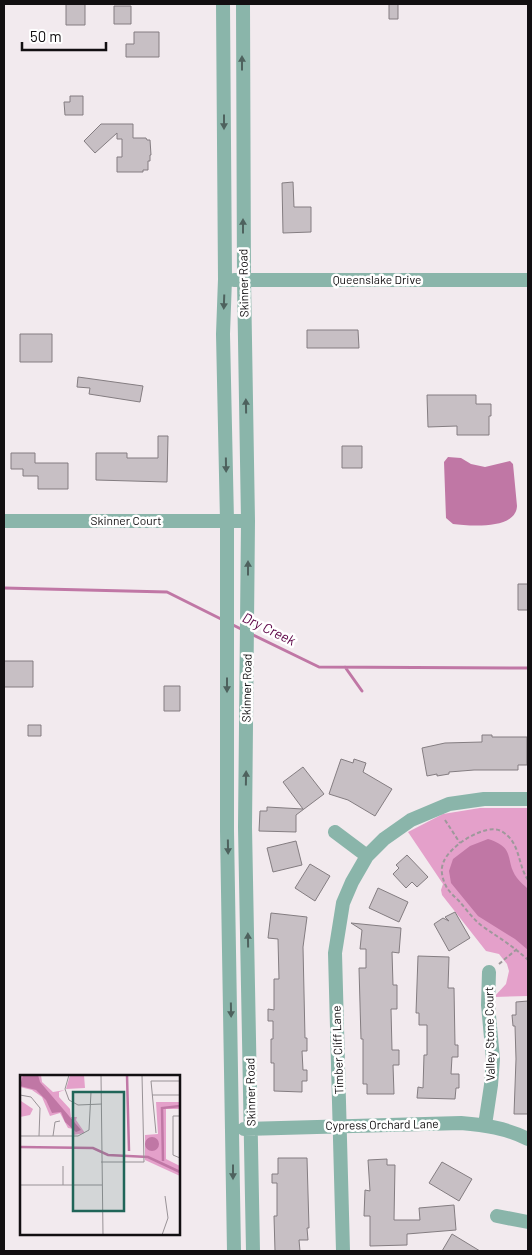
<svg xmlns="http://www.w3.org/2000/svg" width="532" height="1255" font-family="Barlow,sans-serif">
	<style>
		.green { fill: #e4a0ca }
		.water { fill: #c077a5 }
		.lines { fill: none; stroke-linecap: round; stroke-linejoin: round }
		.stream { stroke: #c077a5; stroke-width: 3 }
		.building { fill: #c7bfc4; stroke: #847d81 }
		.path { stroke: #9e989b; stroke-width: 2; stroke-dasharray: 4 2.5; stroke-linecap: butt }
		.minor { stroke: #8ab5aa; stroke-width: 14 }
		.oneway { fill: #4e625e }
		.labels { text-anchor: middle; stroke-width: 5; stroke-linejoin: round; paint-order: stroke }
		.street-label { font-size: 12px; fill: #120f11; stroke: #fff }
		.water-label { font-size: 14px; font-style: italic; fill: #5a0044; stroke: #fff }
		.inset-river { fill: none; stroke: #c077a5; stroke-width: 2.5 }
		.inset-road { fill: none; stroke: #989296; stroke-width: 1 }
		.view { fill: #206558; fill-opacity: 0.15; stroke: #206558; stroke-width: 2.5 }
		.inset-edge { fill: none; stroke: #120f11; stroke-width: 2.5 }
	</style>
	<rect width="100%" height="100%" fill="#f2eaee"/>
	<path class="green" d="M480,808H528V996L494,997L506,984L509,971L507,964L499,954L486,951L442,895L441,890L443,884L408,832L443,814Z"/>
	<path class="water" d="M448,457L461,458L471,464L485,467L510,461L513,464L517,506C516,530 470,526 453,524L446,518L444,462Z
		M488,839C517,848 504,860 517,878C520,882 525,886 528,889V950L515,939L478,916L451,883L449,871L453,859L470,846Z"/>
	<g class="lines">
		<path class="stream" d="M4,588L167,592L223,620
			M231,624L243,630
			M251,634L319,667L528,668
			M345,667L362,691"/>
	</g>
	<path class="building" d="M66,4H85V25H66Z
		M389,4H398V19H389Z
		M114,6H131V24H114Z
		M134,32H159V57H126V44H134Z
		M70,96H83V115H65L64,102H70Z
		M101,124H133V138H146L147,140H150L151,155H150V161H148V170H143V172H117V157H122V139H117V133L95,153L84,141Z
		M293,182L294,207H311V232L283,233L282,183Z
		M307,330H358L359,348H307Z
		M20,334H52V362H20Z
		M78,377L143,386L140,402L89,394L90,388L77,387Z
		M427,395H476V404H491V416H489V435H457V426L428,427Z
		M158,436H168L167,482L96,480V453H127V458H158Z
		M342,446H362V468H342Z
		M11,453H35V463H68V489H38V476H23V469H11Z
		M518,584H528V610H518Z
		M4,661H33V687H4Z
		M164,686H180V711H164Z
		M28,725H41V736H28Z
		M482,735H492V737H527V765H518V770H474L449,772V774L437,776V774L427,776L422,748L445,743L482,742Z
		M341,759L353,763L354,759L366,763L363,772L392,789L375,816L348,800L329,794Z
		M303,767L324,794L296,815V832L259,831L260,811H267V807L303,809L283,782Z
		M296,841L302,865L273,872L267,848Z
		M407,855L428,877L417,887L412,882L406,888L393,874L399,868L396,865Z
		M310,864L330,876L315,901L295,888Z
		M378,888L408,902L399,922L369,908Z
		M455,912L470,938L449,951L434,924L443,918L449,921L445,917Z
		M271,913L307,917L303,947L305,1038H307V1051H302L303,1070H307V1081H302V1092L274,1091V1063H271V1039H273V1021H268V1009L274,1010V979H279L278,939L268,938Z
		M351,923L401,928L399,953L392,952L393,985H397V1009H391L392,1050H399V1065H393L394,1094H367V1084H363V1039H361L359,968H366V949H360L362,930Z
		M418,956L449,957L448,988H454L455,1045H458V1057H452L451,1074H459V1088H456L455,1099L417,1098L418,1087L423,1088L424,1055H427V1025H419V1013H416Z
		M528,1001V1114H514L516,1059L515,1026H513L512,1015H516V1002Z
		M278,1158H307L309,1228H307L308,1240H299L300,1251H275L274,1216H277V1183H272V1174H278Z
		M387,1159V1165H395L394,1220H420L419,1208L454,1205L456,1230L407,1234V1245L370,1246V1216H364L365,1190L370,1191L368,1160Z
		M442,1162L472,1179L459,1201L429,1183Z
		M452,1234L480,1251H442Z"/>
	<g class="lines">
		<path class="path" d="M445,820L460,843
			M528,880C517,864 521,842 501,831C485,823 450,846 444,861C440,869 442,878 446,886C449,892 454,896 459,901C466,909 473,919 482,926C499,938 512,945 528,960
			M499,964L517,949"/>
		<path class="minor" d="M223,4L225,279L223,334L227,521V831L234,1251
			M243,4L244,280L248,521L245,827L253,1251
			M234,280H528
			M4,521H248
			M335,832L367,856
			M485,1125L491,1085L493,1059L488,1005L489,972
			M244,1129L461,1123C485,1125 506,1128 528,1139
			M497,1216L528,1222
			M343,1251L335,953L343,903L352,882L367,856L384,839L411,820L449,804L484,799H528"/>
	</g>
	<defs><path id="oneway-solid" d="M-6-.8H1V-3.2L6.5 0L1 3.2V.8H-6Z" transform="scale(1.25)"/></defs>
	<g class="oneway">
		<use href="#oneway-solid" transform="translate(242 63) rotate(-90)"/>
		<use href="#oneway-solid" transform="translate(224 122) rotate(90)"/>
		<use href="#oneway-solid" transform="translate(243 226) rotate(-90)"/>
		<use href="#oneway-solid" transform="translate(224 302) rotate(92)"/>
		<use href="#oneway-solid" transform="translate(246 406) rotate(-91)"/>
		<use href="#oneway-solid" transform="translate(226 465) rotate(89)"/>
		<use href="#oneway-solid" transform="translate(248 568) rotate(-90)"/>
		<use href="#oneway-solid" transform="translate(227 685) rotate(90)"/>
		<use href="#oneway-solid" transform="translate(246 778) rotate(-89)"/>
		<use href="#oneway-solid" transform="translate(228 847) rotate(89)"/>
		<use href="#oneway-solid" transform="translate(248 940) rotate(-91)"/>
		<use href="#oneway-solid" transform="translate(231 1010) rotate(89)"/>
		<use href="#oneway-solid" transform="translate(233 1172) rotate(90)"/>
	</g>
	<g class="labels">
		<g class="street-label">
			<text x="377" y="284">Queenslake Drive</text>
			<text transform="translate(244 283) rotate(-91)" y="4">Skinner Road</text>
			<text x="126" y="525">Skinner Court</text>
			<text transform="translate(247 688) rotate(-89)" y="4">Skinner Road</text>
			<text transform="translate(490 1034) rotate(-91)" y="4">Valley Stone Court</text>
			<text transform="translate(338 1050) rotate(-92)" y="4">Timber Cliff Lane</text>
			<text transform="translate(251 1092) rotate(-91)" y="4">Skinner Road</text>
			<text transform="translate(382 1125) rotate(-1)" y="4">Cypress Orchard Lane</text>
		</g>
		<g class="water-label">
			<text transform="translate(269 629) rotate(26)" y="5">Dry Creek</text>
		</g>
	</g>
	<g transform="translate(20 1075)">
		<rect width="160" height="160" fill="#f2eaee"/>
		<path d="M0,0H21L22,7L33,17L45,15L39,17V22L50,34L51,42H57L56,45L65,58L53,60V54L48,53L40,38L30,41L22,22L12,15L0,12ZM50,0H64L65,13L46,14ZM1,26L13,34L10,40L0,42ZM136,27H160V34H146V84L160,91V101L125,85V60L138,59Z" fill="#e4a0ca"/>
		<path d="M3,0H18L20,7L61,55L56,57L45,47L41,37L32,38L26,25L16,15L0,11ZM125 69a7 7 0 1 1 14 0a7 7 0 1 1-14 0Z" fill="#c077a5"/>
		<path class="inset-river" d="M107,0L109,76M0,72L73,73L88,80L128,82L160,97M143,86L142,33L160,31"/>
		<path class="inset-road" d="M49,0L45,14L49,25L58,30L82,29M81,0L83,160M0,20L11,22L20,33L19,61M132,20H160M160,41H153V80L160,83M69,55L71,17M136,58L131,6H160M0,61H58L69,55M33,61L35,47L40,46M81,87H124L122,0M43,91V110M0,110H82M142,160L148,143L145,121"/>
		<path class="view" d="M53,17H104V136H53Z"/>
		<rect width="160" height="160" class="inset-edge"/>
	</g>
	<rect width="532" height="1255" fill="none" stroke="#120f11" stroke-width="10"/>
	<path d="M22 42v8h84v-8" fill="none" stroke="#120f11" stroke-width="2.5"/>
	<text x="30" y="42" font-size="15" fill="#120f11" stroke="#ffffff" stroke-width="4" paint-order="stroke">50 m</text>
</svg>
